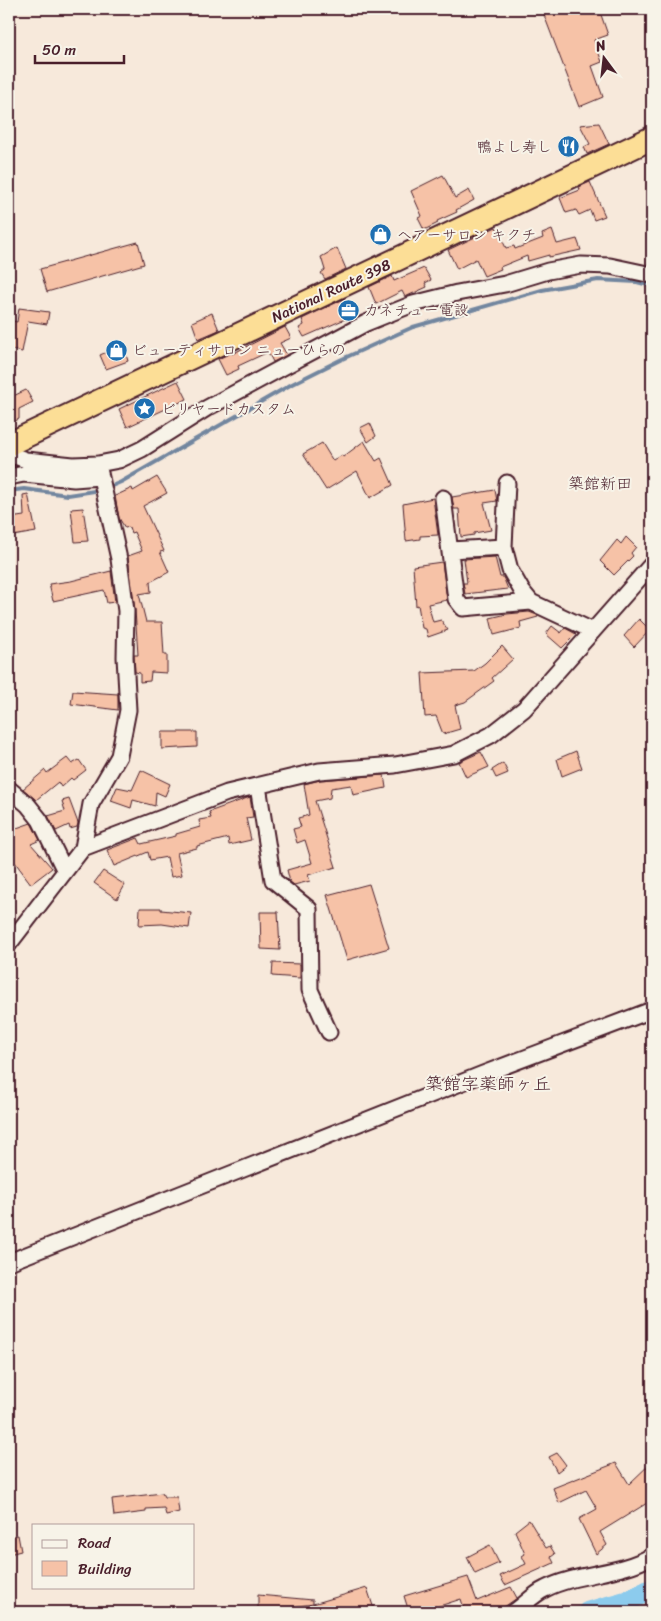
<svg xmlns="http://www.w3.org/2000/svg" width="661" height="1621" font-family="Sriracha,'Klee One',sans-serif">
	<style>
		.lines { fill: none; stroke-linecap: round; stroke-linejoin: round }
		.stream { stroke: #72869f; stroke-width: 4 }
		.river { stroke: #8ccbed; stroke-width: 21 }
		.building { fill: #f6c2a7; stroke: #4a1f2b }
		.minor-casing { stroke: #4a1f2b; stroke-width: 19 }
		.highway-casing { stroke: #4a1f2b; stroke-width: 26 }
		.minor { stroke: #f7f3e8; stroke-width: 15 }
		.highway { stroke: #fcde96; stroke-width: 22 }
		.labels { text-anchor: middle; stroke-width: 4; stroke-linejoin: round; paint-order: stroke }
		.poi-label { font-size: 15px; fill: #4a1f2b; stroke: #f7f3e8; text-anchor: start }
		.street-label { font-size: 15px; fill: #4a1f2b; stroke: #f7f3e8 }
		.neighbourhood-label { font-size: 16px; fill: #4a1f2b; stroke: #f7f3e8 }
		.quarter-label { font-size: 18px; fill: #4a1f2b; stroke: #f7f3e8 }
	</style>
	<rect width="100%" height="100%" fill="#f7e9db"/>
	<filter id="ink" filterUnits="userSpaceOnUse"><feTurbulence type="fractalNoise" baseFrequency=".02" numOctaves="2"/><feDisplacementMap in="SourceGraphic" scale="10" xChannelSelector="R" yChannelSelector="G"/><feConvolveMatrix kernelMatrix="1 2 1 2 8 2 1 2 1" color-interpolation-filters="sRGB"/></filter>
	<g filter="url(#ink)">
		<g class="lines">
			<path class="stream" d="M107,488L121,482L292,384L340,360L413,327L542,290L598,280L637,282L652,286
				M9,491L24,489L68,495L101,490"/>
			<path class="river" d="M588,1612L627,1601L652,1589"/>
		</g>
		<path class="building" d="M563,9H599L608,35L594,40L602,62L592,66L603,97L579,107L544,15Z
			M599,123L609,144L587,154L584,147L590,144L580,125Z
			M443,175L455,198L469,190L474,200L456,210L457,212L437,221L438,223L424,230L418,218L422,216L411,191Z
			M590,182L605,216L594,220L590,210L579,215L576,210L566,213L560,198L580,190L579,187Z
			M496,227L506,248L514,246L515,249L543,238L542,234L552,230L557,244L577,239L581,250L549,257V255L528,261L527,256L500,267L501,269L484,276L476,259L457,269L448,250Z
			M138,242L144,264L47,292L40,269Z
			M337,248L346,269L325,279L321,273L325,270L321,257Z
			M424,268L431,280L425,283L427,287L405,297L402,291L376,304L369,287L392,276L394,281Z
			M344,299L352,316L304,337L299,328L304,325L302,319Z
			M19,308L49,312L47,324L28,321L22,352L9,349V320L17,322Z
			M212,313L219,330L198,339L192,322Z
			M285,327L291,338L280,343L287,355L273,362L268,352L238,366L239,369L226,375L218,359L231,353L232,354Z
			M123,345L128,361L106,369L100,355Z
			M178,381L187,399L127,427L119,409Z
			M26,390L33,402L19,409V419L9,424V398Z
			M370,423L376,436L368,442L360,428Z
			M364,441L376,461L381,458L393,485L370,498L357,471L326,490L303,454L322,443L333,461L342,455L343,457Z
			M157,477L167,493L143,506L164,551L160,552L169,572L150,582L151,592L139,594L146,622H162L164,655H167V673L151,672L150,681L140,682V673L135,672L134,655H138L135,610L128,556L142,551L134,532L131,533L129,527L125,528L119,518L115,496L132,488L133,491Z
			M495,490L497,501L484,503L491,530L474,533V535L461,537L459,509H454L452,497Z
			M28,494L36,532L13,536L10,518L24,516L23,495Z
			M433,498L438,535L420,536V539L406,541L403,504Z
			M83,508L88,541L75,542L71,509Z
			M626,537L636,547L631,553L633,556L614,575L600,561L617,540L621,544Z
			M495,557L500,577H503L508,589L465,594L463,583H467L464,559Z
			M442,562L447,600L428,604L433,622L441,620L448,630L428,637L426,629L422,628L418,605L416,606L413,566Z
			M111,571L115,602L107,603L104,590L53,601L49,584L71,581Z
			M529,612L537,615L538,617L520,622L521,628L494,635L490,618L507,614Z
			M639,619L650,630L634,647L624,636Z
			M552,626L561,633L565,628L576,634L562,648L546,634Z
			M502,646L513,659L492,678L494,681L465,702L455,705L460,729L443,734L436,716L425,717L422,673L474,671L485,663Z
			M73,691L118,694V710L71,704Z
			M162,732H197V747L162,749Z
			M576,751L582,768L562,776L557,759Z
			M481,752L489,767L466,777L459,762Z
			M67,758L72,764L79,760L86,770L73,780L71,778L61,787L58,782L36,800L23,789L45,770L47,773Z
			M503,763L508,773L496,778L492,770Z
			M141,770L170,784L165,796L156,792L155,806L133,800L131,808L111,801L117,787L132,790Z
			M384,775L386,788L353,795L351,785L331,788L330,798L315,801L336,867L308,875L310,881L294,885L290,882L287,870L312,863L305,840L297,843L293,829L301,827L298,818L309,815L304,784L320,780Z
			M250,797L253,817L246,818L251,840L229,845L228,838L197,846V848L177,853L182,875L171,877L167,857L150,860L148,852L114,866L107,850L138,838L141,844L176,836V834L200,827L199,820L211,818L209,812Z
			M69,799L78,823L77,827L70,829L69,825L56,831L48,816L65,811L62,801Z
			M31,823L40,840L31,844L52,868L31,884L9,854V843L14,835L11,830Z
			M103,871L125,885L117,899L94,883Z
			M369,884L389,948L347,960L327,895Z
			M140,908H161V910L191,913L189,928L162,924L139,925Z
			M260,912H278L280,950L261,949Z
			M273,963L300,964V978L272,976Z
			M557,1453L566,1465L557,1472L549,1457Z
			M652,1462V1500L600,1532L607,1545L596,1554L579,1519L597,1509L586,1490L559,1503L553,1488L616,1463L629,1484Z
			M162,1493L164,1497H177L179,1512L166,1515L164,1508L146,1509V1512L114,1516L112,1499Z
			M529,1520L546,1548L550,1546L555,1554L551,1557L554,1563L505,1585L500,1576L526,1564L522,1556L525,1554L515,1531Z
			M18,1535L21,1551L9,1554V1537Z
			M490,1545L499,1563L475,1574L467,1557Z
			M468,1577L477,1601L511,1587L517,1598L497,1612H465L461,1599L421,1612H409L404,1596Z
			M367,1588L375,1612H316L313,1604L291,1607V1612H258V1595L313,1600V1604Z"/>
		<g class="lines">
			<defs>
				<path id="minor" d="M9,454L26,460L73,465L98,464L119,460L142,449L207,408L287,365L366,323L413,304L457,293L505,284L548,271L581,265L610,266L652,275
					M9,477L24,474L74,479L100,477
					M507,483L504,547L510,570L522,591L531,602L593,631
					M443,498L456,599L463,608L531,602
					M450,550L504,547
					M258,786L273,880L309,909L310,990L329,1032
					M9,789L28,805L40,820L65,871
					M83,848L91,804L119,756L128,710L125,657L126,611L119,559L98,464
					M9,944L83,848L227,793L319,771L395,765L454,754L491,735L524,709L652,564
					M9,1262L483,1074L652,1010
					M514,1612C524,1605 534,1594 545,1589C579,1572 619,1575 652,1556"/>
				<path id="highway" d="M9,444L652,138"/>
			</defs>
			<use href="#minor" class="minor-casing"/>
			<use href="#highway" class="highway-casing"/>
			<use href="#minor" class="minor"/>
			<use href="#highway" class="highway"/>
		</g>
	</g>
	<defs>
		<symbol id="restaurant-disc" viewBox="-11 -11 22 22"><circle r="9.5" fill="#1f6fb2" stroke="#f7f3e8"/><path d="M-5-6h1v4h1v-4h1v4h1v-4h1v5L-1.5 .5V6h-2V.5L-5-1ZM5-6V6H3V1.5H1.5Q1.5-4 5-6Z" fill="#fff"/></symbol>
		<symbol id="shop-disc" viewBox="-11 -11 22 22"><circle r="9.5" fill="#1f6fb2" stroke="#f7f3e8"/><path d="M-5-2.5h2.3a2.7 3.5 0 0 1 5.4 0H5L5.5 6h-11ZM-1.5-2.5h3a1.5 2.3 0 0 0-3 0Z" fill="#fff"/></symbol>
		<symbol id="office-disc" viewBox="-11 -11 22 22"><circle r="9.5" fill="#1f6fb2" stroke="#f7f3e8"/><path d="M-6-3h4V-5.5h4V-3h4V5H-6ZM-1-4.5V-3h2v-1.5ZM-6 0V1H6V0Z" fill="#fff"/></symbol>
		<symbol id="sight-disc" viewBox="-11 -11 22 22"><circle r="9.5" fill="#1f6fb2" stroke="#f7f3e8"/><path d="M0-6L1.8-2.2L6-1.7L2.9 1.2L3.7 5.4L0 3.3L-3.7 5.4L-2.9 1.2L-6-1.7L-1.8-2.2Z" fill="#fff"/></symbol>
	</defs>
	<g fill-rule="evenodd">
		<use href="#restaurant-disc" x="556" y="134" width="25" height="25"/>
		<use href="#shop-disc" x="368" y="222" width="25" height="25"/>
		<use href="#office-disc" x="336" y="298" width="25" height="25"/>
		<use href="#shop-disc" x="104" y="338" width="25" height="25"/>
		<use href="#sight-disc" x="132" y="396" width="25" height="25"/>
	</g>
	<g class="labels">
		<g class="poi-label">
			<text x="552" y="152" text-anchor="end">鴨よし寿し</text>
			<text x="397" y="240">ヘアーサロン キクチ</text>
			<text x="364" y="315">カネチュー電設</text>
			<text x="132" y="355">ビューティサロン ニューひらの</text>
			<text x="161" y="414">ビリヤードカスタム</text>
		</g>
		<g class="street-label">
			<text transform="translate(331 291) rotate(-25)" y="5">National Route 398</text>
		</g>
		<g class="neighbourhood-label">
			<text x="600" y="489">築館新田</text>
		</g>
		<g class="quarter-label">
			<text x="488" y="1090">築館字薬師ヶ丘</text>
		</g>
	</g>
	<rect width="661" height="1621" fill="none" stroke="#f7f3e8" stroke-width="30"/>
	<rect x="15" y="15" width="631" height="1591" fill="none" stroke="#4a1f2b" stroke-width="2" filter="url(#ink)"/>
	<rect x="32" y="1524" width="162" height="65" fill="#f7f3e8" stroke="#b29e9c"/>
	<rect x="42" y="1540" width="25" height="8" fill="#f7f3e8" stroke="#b29e9c"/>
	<text x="78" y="1548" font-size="15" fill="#4a1f2b">Road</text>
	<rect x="42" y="1561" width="25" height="15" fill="#f6c2a7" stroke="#b29e9c"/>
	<text x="78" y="1574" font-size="15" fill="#4a1f2b">Building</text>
	<g transform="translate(604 58) rotate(345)" stroke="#f7f3e8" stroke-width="4" paint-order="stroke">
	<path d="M0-4L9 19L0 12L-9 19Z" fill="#4a1f2b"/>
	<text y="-8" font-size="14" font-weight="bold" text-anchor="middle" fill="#4a1f2b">N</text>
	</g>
	<path d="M35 55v8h89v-8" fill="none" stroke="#4a1f2b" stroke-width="2.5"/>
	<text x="42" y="55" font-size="15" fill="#4a1f2b" stroke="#f7f3e8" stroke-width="4" paint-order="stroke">50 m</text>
</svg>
